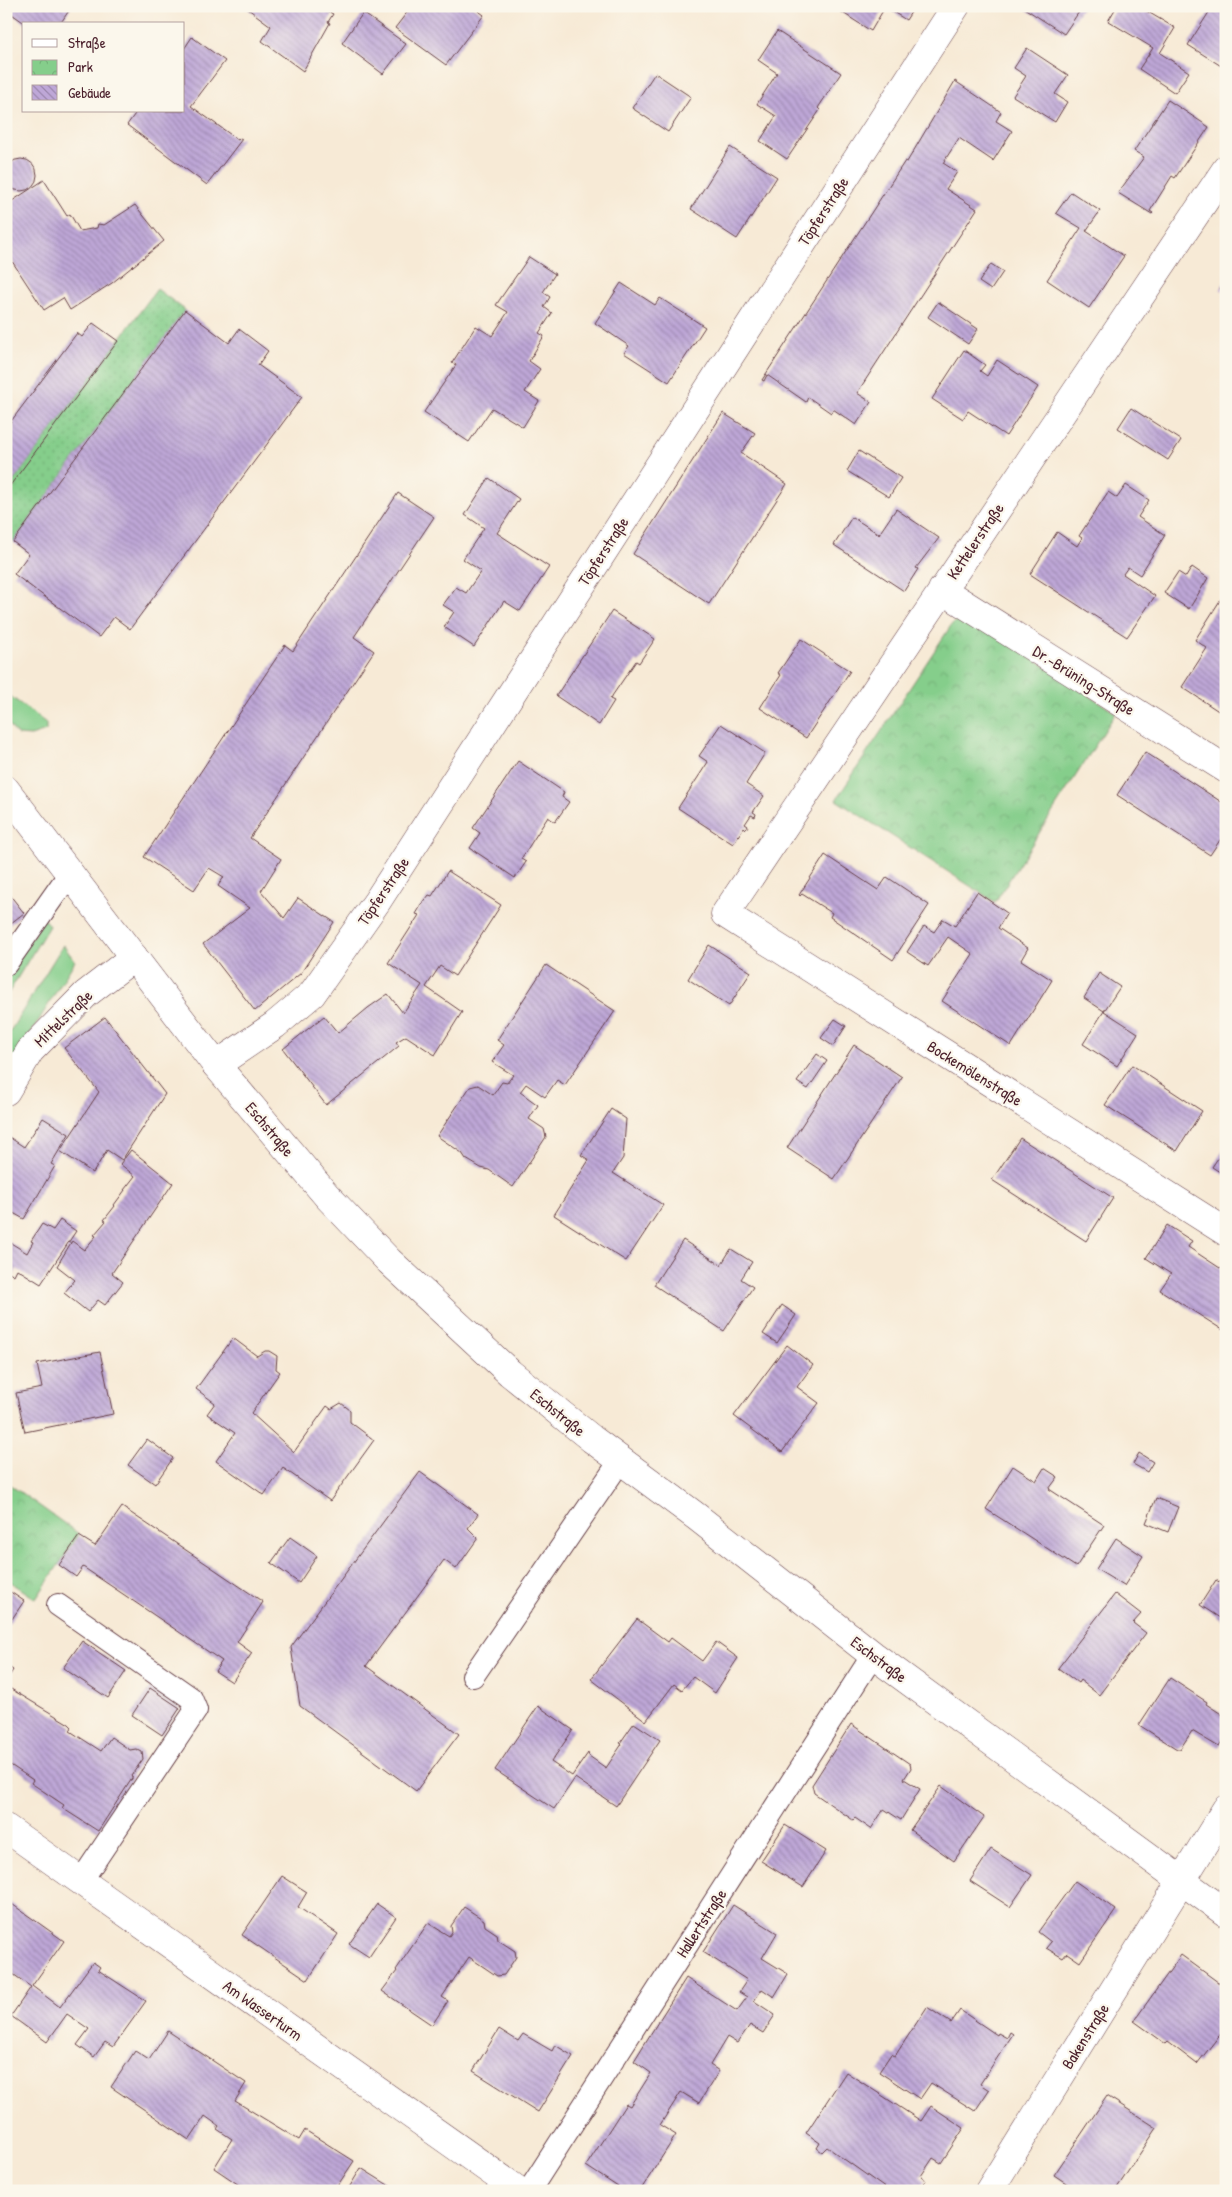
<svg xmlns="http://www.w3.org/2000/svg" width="1232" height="2197" font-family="'Patrick Hand',sans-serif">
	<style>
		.grass { fill: #85ce8b; stroke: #68765b }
		.park { fill: url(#park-crowns); stroke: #68765b }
		.garden { fill: url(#garden-dots); stroke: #68765b }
		.building { fill: url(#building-back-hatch) }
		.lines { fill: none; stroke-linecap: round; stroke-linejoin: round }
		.lane-casing { stroke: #643d45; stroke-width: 24 }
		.street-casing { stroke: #643d45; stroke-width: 29 }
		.secondary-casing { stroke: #643d45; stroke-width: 29 }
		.lane { stroke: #fff; stroke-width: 22 }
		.street { stroke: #fff; stroke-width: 28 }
		.secondary { stroke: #fff; stroke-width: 28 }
		.labels { text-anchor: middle; stroke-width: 4.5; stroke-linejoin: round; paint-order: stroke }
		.street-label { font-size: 16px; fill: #4a1f2b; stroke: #fbf7ec }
	</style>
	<defs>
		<pattern id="park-crowns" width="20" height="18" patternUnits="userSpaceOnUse" patternTransform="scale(1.25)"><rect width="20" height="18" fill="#85ce8b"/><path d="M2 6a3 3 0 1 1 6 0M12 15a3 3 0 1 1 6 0" fill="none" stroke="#74b078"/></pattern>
		<pattern id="garden-dots" width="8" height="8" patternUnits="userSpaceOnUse" patternTransform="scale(1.25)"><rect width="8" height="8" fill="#85ce8b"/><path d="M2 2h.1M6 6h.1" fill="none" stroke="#74b078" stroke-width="1.8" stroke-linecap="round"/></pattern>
		<pattern id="building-back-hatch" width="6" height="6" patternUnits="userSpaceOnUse" patternTransform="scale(1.25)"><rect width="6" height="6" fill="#bea7d7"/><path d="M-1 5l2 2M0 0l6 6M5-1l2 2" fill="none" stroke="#9c87af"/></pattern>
	</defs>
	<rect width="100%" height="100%" fill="#fbf7ec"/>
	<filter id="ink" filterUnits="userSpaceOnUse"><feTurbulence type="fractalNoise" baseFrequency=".02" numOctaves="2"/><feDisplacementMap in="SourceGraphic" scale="10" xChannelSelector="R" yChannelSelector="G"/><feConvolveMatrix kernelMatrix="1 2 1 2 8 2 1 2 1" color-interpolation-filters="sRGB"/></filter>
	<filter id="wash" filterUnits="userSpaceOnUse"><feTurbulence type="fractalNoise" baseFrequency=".0096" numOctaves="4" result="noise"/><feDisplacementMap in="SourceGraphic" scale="20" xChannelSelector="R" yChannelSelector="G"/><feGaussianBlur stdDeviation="1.12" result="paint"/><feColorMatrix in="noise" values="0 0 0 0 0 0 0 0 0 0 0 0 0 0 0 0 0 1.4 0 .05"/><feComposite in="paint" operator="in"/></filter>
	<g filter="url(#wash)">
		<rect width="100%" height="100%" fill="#f7ead6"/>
		<path class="grass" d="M6,693L46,723V731L31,736L17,735L6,721Z
			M44,919L49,926L6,997V977Z
			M63,945L75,961L6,1074V1038Z"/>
		<path class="park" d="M960,618L974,619L1116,713L995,902L836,800L952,624Z
			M6,1482L79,1534L36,1599L6,1579Z"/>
		<path class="garden" d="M157,289L185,310L13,542L9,540L6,544V491Z"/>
		<g id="blocks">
			<path class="building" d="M6,6H72L60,24H26L6,10Z
				M244,6L309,8L318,6L333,14L328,22L330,23L303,71L262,41L271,26Z
				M412,6H472L484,15L446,65L395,28Z
				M832,6H915L906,20L885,7L871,31Z
				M1021,6H1083L1064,34Z
				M1117,6H1144L1143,9L1175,28L1160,53L1189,72L1175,93L1139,69L1153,48L1108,21Z
				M1213,6H1226V69L1188,45Z
				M363,13L406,44L383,74L342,43Z
				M777,31L841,73L818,108L820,110L787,159L760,141L776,116L757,104L777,73L758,60Z
				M192,37L225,61L191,106L238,140L240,138L242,139L207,185L127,125L137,111H184V49Z
				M1027,48L1068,75L1055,94L1067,102L1055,122L1013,96L1026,76L1014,68Z
				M655,73L691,97L668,132L632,108Z
				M955,81L1001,112L996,121L1012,131L993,161L959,138L943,163L957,172L946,189L977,209L857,393L871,402L856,425L833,409L831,413L808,397L806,402L767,375L764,381L762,380L905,161L907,162Z
				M1168,100L1209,127L1175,178L1172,176L1150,211L1153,213L1152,214L1118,193L1144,157L1134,151Z
				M730,147L777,177L737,239L691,209Z
				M5 175a16 16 0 1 1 32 0a16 16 0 1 1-32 0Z
				M44,180L67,216L70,214L80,231L97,228L98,224L104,225L135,205L164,241L112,283L70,310L63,298L44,310L6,252V205Z
				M1071,192L1100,211L1086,231L1124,256L1089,308L1047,280L1081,228L1056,213Z
				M529,257L555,274L543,292L550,297L544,307L552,313L539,333L544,336L529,361L540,369L525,392L539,401L523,427L492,408L469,442L424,412L456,365L452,363L476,326L492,336L508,312L496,305Z
				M991,264L1003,272L991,290L979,282Z
				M1226,280V293L1220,289Z
				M621,283L655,305L660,298L705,327L669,382L624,353L629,346L595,323Z
				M938,302L978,329L968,344L928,317Z
				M185,310L229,343L239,329L268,351L258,365L302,397L130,629L114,617L99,637L14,574L29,554L13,542Z
				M93,323L118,341L6,491V428L77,333L82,337Z
				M964,350L985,365L980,371L987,376L997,360L1038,387L1006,436L968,411L963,419L932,399Z
				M1131,408L1181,440L1168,460L1118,428Z
				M723,413L755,433L741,453L787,484L709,604L633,554Z
				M859,451L901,478L889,497L847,471Z
				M489,478L519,499L497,533L549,567L520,611L504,601L474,647L444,627L454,612L443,605L456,587L466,593L481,571L463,559L484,528L465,515Z
				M1126,485L1149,500L1138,517L1165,535L1140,575L1128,567L1123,574L1155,596L1127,637L1030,574L1057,532L1077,546L1082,538L1079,536L1108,492L1117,498Z
				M398,493L434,517L354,637L374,651L250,838L281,859L261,891L284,918L298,898L334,922L301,973L255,1011L203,944L250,908L218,886L224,877L209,868L194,890L144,857L285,645L293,651Z
				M896,509L939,538L916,568L918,569L904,591L834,545L852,517L879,534Z
				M1192,567L1208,578L1189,609L1164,593L1178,572L1186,577Z
				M1226,591V716L1182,687L1207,648L1195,640Z
				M612,611L655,639L639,663L636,661L610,699L614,701L599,725L556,696Z
				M801,639L850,671L806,738L760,708L781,675L778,673Z
				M721,724L765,753L746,784L764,796L753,812L756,814L755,817L751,815L745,824L748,826L746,829L744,827L733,844L678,808L708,762L699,756Z
				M1145,752L1226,805V831L1210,855L1117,795Z
				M518,761L564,792L562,797L569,802L555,822L548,817L521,859L526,862L515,878L470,848L480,833L473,828Z
				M825,855L878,890L887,877L929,905L893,960L830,917L832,913L802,894L800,896L799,895Z
				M448,871L501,905L455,976L440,966L426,987L462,1012L435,1055L406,1036L396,1042L399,1046L326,1105L283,1049L324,1016L338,1033L368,1008L388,994L403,1013L422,985L388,963L419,915L416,914L422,904L429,895L432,896Z
				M6,890L24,913L6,927Z
				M977,892L1007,913L998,928L1028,948L1021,960L1052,980L1011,1046L942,1001L973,954L948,937L928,966L907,952L924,926L934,932L943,919L955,926Z
				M709,945L751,972L729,1006L688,979Z
				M546,965L615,1011L565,1085L557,1080L545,1097L526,1084L520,1092L538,1105L529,1119L544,1129L546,1137L513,1187L489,1170L481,1168L466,1159L462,1153L437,1136L470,1087L478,1085L493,1095L502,1082L507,1083L513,1075L492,1062L504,1045L497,1040Z
				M1099,973L1120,987L1104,1011L1084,998Z
				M1104,1011L1138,1033L1117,1066L1083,1044Z
				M105,1017L165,1094L122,1160L107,1150L93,1173L60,1151L99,1092L64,1048Z
				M835,1019L846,1026L833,1046L821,1038Z
				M854,1045L902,1077L834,1179L787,1148Z
				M817,1054L827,1061L808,1089L797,1082Z
				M1132,1065L1202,1111L1177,1151L1105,1105Z
				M611,1109L626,1119L623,1158L613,1173L663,1205L626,1261L554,1215L589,1160L581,1155Z
				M43,1118L69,1134L51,1164L55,1166L24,1219L6,1209V1142L9,1137L24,1147Z
				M1020,1138L1113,1198L1086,1241L992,1180Z
				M1226,1146V1176L1212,1167Z
				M131,1150L173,1183L112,1273L123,1282L105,1305L98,1300L88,1312L64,1293L75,1280L57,1266L72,1241L84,1250L96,1236L94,1235L106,1221L104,1220L115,1206L114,1205L125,1190H124L135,1176L120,1164Z
				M60,1220L76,1231L41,1284L17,1269L14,1275L6,1270V1240L27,1253L33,1242L31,1241L42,1224L53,1230Z
				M1167,1225L1192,1241L1188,1247L1226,1272V1332L1160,1290L1171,1274L1146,1258Z
				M683,1240L721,1265L731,1249L752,1262L741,1279L753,1287L724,1331L654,1285Z
				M782,1305L796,1315L777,1343L763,1334Z
				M233,1338L257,1356L265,1351H269L277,1356L276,1369L280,1372L251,1413L294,1452L327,1406L331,1409L341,1403L350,1410V1422L374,1440L330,1501L283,1468L264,1495L216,1461L235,1433L207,1414L215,1403L196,1389Z
				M787,1345L813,1365L797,1387L819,1403L782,1452L734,1416Z
				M100,1352L113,1414L25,1432L16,1393L42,1388L37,1364Z
				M147,1439L173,1458L155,1484L128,1465Z
				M1139,1453L1153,1462L1147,1472L1133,1464Z
				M1013,1466L1036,1481L1044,1468L1058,1477L1049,1489L1104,1525L1076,1567L986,1509Z
				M420,1472L478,1514L468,1528L478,1538L456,1569L444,1560L366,1666L459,1734L416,1791L300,1706L291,1647Z
				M1156,1498L1178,1507L1168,1532L1146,1523Z
				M122,1507L263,1602L237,1642L252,1653L232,1682L215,1671L222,1661L83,1567L76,1577L59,1565L79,1536L95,1546Z
				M290,1537L317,1556L299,1583L271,1563Z
				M1116,1538L1143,1556L1124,1586L1096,1569Z
				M1216,1580L1226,1586V1622L1200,1605Z
				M6,1589L24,1601L6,1628Z
				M1115,1594L1141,1614L1133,1623L1146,1633L1099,1695L1080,1680L1078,1683L1058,1668Z
				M637,1619L668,1642L671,1638L702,1661L716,1642L738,1658L715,1693L693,1677L682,1690L674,1684L646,1721L591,1679Z
				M82,1641L126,1671L108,1698L63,1668Z
				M6,1665L13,1670L6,1681Z
				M1170,1678L1207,1702L1206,1704L1226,1717V1736L1219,1747L1192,1731L1180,1749H1177L1139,1725Z
				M6,1686L69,1724L72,1727L70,1731L101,1751L111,1737L130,1750L136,1749L142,1752L143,1759L131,1776L133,1777L98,1831L62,1808L64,1805L31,1783L33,1780L6,1762Z
				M150,1688L180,1708L162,1735L132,1715Z
				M538,1706L573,1730L551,1762L572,1776L588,1753L589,1756L606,1768L622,1744L620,1743L634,1723L660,1740L616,1806L575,1778L554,1809L495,1770Z
				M851,1724L910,1764L911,1768L904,1779L920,1789L901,1820L884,1809L871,1829L855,1818L853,1820L814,1793L812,1785Z
				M941,1786L984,1817L954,1861L910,1830Z
				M785,1825L826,1851L803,1887L761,1861Z
				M991,1849L1032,1875L1010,1907L970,1881Z
				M282,1876L307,1892L298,1907L338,1934L308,1980L242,1935Z
				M1075,1881L1116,1910L1080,1962L1067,1953L1063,1958L1046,1948L1051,1942L1038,1932Z
				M9,1902L64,1941L32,1986L60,2007L93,1962L100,1967L98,1970L146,2001L113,2047L105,2042L94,2057L77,2045L89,2029L67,2014L47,2042L11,2016L31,1987L6,1969V1906Z
				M377,1904L396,1917L369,1957L349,1944Z
				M733,1905L777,1933L762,1958L788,1974L774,1997L762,1989L754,2001L775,2015L763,2033L750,2025L737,2043L727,2037L710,2065L719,2071L699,2103L681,2092L660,2125L676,2135L640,2191H624L586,2166L626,2104L630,2106L651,2073L634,2061L658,2022L686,1978L737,2011L747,1997L739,1992L747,1980L703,1952Z
				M464,1907L484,1920L485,1926L497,1934L498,1940L515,1951L516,1957L504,1975L497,1976L469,1957L442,1997L448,2001L432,2025L382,1991L397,1971L396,1970L428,1923L449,1936L452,1932L451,1926Z
				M1181,1955L1226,1988V2027L1197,2064L1168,2042L1166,2044L1134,2021Z
				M927,2007L951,2023L960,2010L997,2035L998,2033L1007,2038L1010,2032L1013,2034L980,2084L989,2090L975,2111L931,2083L920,2099L879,2072L891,2054L895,2056Z
				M499,2029L518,2041L523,2034L552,2051L555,2045L573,2056L538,2112L473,2071Z
				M168,2031L246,2083L235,2101L299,2140L305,2130L354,2161L334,2191H248L214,2168L232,2139L217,2129L219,2126L205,2116L189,2140L111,2087L135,2051L149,2060Z
				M846,2072L921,2121L931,2106L964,2128L941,2163L933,2158L921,2176L926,2180L919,2191H889L827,2147L822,2152L817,2148L820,2143L806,2133Z
				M1107,2096L1157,2128L1115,2191H1078L1054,2175Z
				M361,2168L393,2188L399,2191H347Z"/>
		</g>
	</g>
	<g filter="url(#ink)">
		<use href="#blocks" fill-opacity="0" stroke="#643d45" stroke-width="1"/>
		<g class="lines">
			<defs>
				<path id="lane" d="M6,964L70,873
					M58,1605L191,1698L196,1710L81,1881
					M473,1676L621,1460
					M529,2191L873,1655"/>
				<path id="street" d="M1226,169L725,914L1226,1232
					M942,590L1226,769
					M216,1065L275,1025L312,994L378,900L956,6
					M6,1091L30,1051L86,994L134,957
					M6,1828L519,2191
					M989,2191L1226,1809"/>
				<path id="secondary" d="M6,790L216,1065L327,1196L389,1261L510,1373L592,1439L697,1517L873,1655L1226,1913"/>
			</defs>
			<use href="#lane" class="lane-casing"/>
			<use href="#street" class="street-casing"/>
			<use href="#secondary" class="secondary-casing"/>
			<use href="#lane" class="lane"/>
			<use href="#street" class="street"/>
			<use href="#secondary" class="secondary"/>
		</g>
	</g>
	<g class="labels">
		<g class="street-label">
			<text transform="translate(823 211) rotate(-57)" y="6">Töpferstraße</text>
			<text transform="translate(975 541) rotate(-56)" y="6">Kettelerstraße</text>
			<text transform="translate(603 551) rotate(-57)" y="6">Töpferstraße</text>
			<text transform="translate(1084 680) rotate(32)" y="6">Dr.-Brüning-Straße</text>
			<text transform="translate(383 891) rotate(-56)" y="6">Töpferstraße</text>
			<text transform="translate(63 1018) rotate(-44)" y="6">Mittelstraße</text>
			<text transform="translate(975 1073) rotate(32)" y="6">Bockemölenstraße</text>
			<text transform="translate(270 1129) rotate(50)" y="6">Eschstraße</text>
			<text transform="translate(558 1412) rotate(39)" y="6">Eschstraße</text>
			<text transform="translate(879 1659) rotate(37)" y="6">Eschstraße</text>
			<text transform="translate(701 1923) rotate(-57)" y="6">Hallertstraße</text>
			<text transform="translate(263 2010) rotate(35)" y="6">Am Wasserturm</text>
			<text transform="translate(1085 2036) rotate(-58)" y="6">Bakenstraße</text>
		</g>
	</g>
	<rect width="1232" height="2197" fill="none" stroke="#fbf7ec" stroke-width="25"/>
	<rect x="22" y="22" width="162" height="90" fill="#fbf7ec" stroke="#b4a19f"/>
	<rect x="32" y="39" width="25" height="8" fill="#ffffff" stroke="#b4a19f"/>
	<text x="68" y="48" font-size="15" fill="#4a1f2b">Straße</text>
	<rect x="32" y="60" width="25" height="15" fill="url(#park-crowns)" stroke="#b4a19f"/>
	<text x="68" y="72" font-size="15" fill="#4a1f2b">Park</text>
	<rect x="32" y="85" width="25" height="15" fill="url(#building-back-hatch)" stroke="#b4a19f"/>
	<text x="68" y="98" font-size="15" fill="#4a1f2b">Gebäude</text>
</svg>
